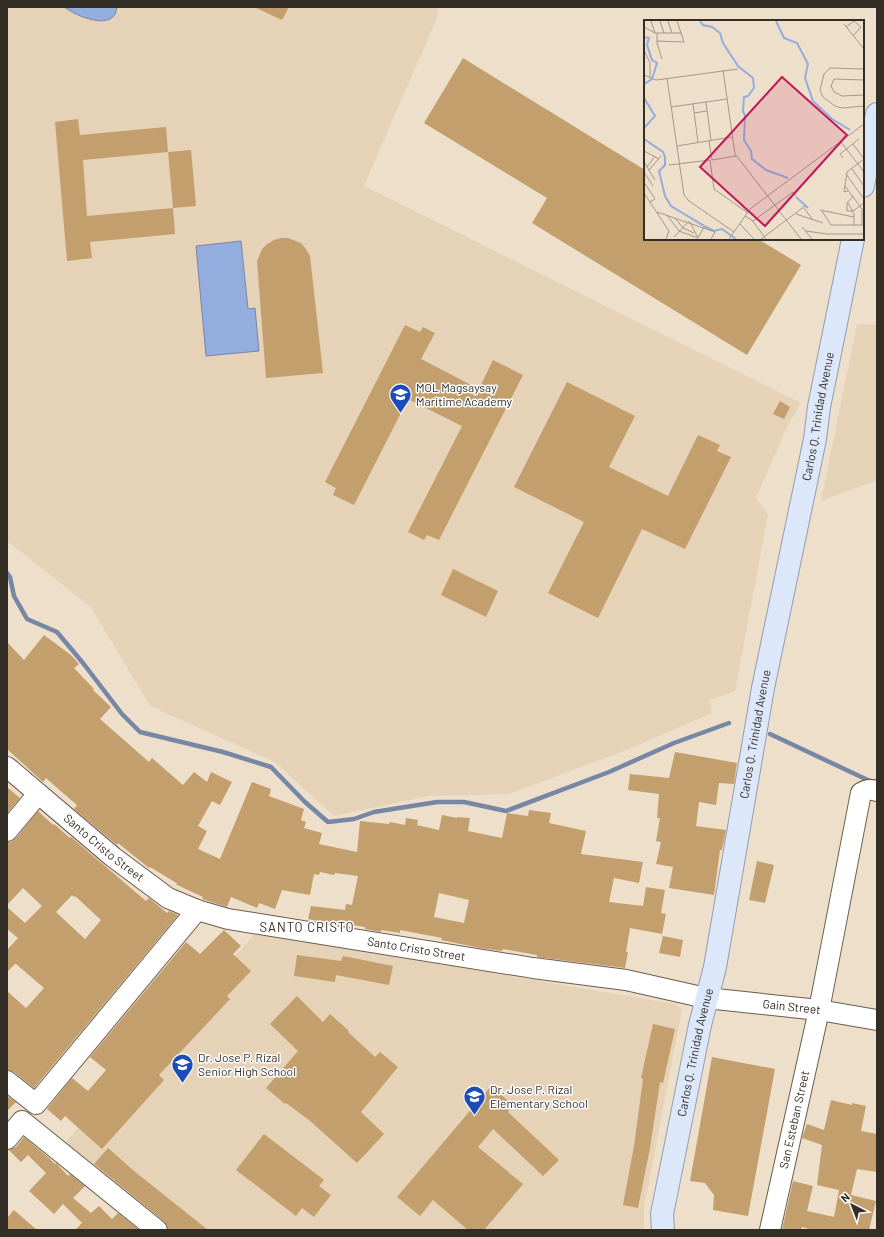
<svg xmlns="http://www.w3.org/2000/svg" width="884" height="1237" font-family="Barlow,sans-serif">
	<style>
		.built { fill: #e5d2b7 }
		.water { fill: #93adde; stroke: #7687a6 }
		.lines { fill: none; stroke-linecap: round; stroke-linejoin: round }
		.stream { stroke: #7687a6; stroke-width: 4.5 }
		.building { fill: #c29f6d; fill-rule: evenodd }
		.minor-casing { stroke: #6a5d4b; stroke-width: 22 }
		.major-casing { stroke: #939cae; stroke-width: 24 }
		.minor { stroke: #fff; stroke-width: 20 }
		.major { stroke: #dde7fa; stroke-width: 22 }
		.labels { text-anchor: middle; stroke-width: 3; stroke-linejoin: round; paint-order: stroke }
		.poi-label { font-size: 12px; fill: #322d25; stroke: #fff; text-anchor: start }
		.street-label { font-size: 12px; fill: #322d25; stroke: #fff }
		.neighbourhood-label { font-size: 13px; letter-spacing: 1px; fill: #322d25; stroke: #fff }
		.inset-river { fill: none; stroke: #93adde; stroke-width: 2 }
		.inset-road { fill: none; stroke: #a39889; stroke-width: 1 }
		.view { fill: #c2185b; fill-opacity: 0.15; stroke: #c2185b; stroke-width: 2 }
		.inset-edge { fill: none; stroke: #322d25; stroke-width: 2 }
	</style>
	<rect width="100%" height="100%" fill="#eedfcb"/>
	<path class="built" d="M7,7H439L436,20L364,186L801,403L787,427L756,498L768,514L735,691L710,700L712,713L629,749L509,794L428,796L334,816L275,762L150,706L91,607L7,541Z
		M857,324L877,325V480L821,501Z
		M256,933L675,1004L682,1009L644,1208V1230H168L64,1144L170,1025Z"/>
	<path class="water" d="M64,7H117C115,33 76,16 64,7Z
		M241,241L248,309L255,308L259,351L206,356L196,246Z"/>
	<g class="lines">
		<path class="stream" d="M7,573L10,577L14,596L27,619L57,632L83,663L122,714L140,732L223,752L271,767L305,802L328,822L354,819L374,812L437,802H464L506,811L609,772L674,743L729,723
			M770,734L872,782"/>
	</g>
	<path class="building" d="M254,7H289L282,20Z
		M463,58L645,170V239H758L801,265L747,355L532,223L547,198L424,123Z
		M78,119L80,135L166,127L168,152L83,160L87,216L173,208L175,234L90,242L92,258L67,261L55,122Z
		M191,150L196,206L173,208L168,152Z
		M281,238H288L301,243L306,249L310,256L323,373L266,378L257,261L262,249L267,244L274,240Z
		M405,325L420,332L423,327L435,333L421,359L479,389L493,360L523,375L439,540L427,535L424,540L408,532L462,426L408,399L354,505L333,495L336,488L325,482Z
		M567,382L635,416L609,467L668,496L698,435L720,445L717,451L731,457L685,549L642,529L598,618L548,593L584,522L514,487Z
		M780,401L790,407L784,419L773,414Z
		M453,569L498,591L486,617L441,595Z
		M44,635L71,655L79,664L74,668L94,689L93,690L111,707L100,719L149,762L152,758L183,785L194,772L207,782L211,772L232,782L220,805L212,801L198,826L207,831L198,849L220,859L252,782L271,789L269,796L304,809L301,820L306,822L304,828L322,833L319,844L357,852L360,821L389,824L390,822L405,825L406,818L418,820L417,825L439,830L442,815L457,818V817L470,818L468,831L502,838L507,813L528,816L529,810L551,813L549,823L586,831L581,854L643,862L639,883L614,878L609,902L643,906L646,887L665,890L661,913L666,914L662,934L630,928L626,952H628L625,968L537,957V955L503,949L502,951L480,948L441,940L442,938L400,930V933L381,930V932L365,929V927L333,922L323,921L322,922L308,919L311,906L345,910L346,904L352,905L358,876L335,873L334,875L320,872L319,875L314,874L310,895L282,890L275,909L259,903L257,908L231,897L227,907L202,899L203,897L175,884H178L150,867L149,868L118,843L117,845L74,809L77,805L64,794L46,778L43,782L7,749V642L24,660ZM439,893L469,900L464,923L434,917Z
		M675,752L737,763L734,784L719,783L716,805L699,802L696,826L726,830L722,850H720L714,895L669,888L673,867L656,864L661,842L656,841L660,818H657L659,794L628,790L630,774L669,778Z
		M7,787L20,798L7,813Z
		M38,811L53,825L54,824L70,838L71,837L146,901L149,898L167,913L169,911L178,915L34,1088L14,1072L7,1070V991L26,1008L44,988L16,964H15L7,972V950L18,938L7,929V907L25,923L42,906L23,888L7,905V842H11L16,838ZM72,895L74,897L75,896L101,920L85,939L56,912Z
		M757,861L774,865L765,903L749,900Z
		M224,930L241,946L233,954L251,971L227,996L230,999L159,1075L164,1080L102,1149L65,1116L61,1121L47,1109L72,1078L88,1091L106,1070L90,1057L186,942L200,954Z
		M663,936L683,940L680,957L659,953Z
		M297,955L341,961L343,956L393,966L389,985L336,975L335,982L294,976Z
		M297,996L323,1022L330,1014L349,1031L348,1032L375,1057L380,1052L398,1067L361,1112L384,1134L357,1163L309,1120L286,1103L285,1104L266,1088L298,1051L270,1024Z
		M653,1024L675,1029L663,1083L660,1082L650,1148L638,1208L623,1205L634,1146L643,1079L641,1078Z
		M712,1057L775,1069L748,1216L713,1210L714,1195L705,1183L690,1181Z
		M491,1086L513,1105L508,1112L559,1160L543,1176L493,1129L478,1147L523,1184L484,1230H468L433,1200L420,1216L397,1197Z
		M7,1096L16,1102L7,1111Z
		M831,1100L852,1105V1103L866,1106L861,1131L877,1134V1172L857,1169L851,1195L876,1201L869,1230H813L802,1227L801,1230H782L793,1181L813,1186L807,1211L834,1217L839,1190L817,1185L822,1145L802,1138L807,1124L824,1130Z
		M264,1134L324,1180L319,1186L331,1195L314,1217L302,1208L296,1216L236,1170Z
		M24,1137L48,1157L55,1164L56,1163L68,1176L70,1174L85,1186L73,1198L91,1213L99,1206L112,1219L118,1213L139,1230H75L82,1223L63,1204L54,1214L29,1191L46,1173L28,1155L21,1162L9,1150L16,1147Z
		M108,1148L134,1171L208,1230H168V1226L164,1221L94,1164Z
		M14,1210L37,1230H7V1218Z"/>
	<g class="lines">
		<defs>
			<g id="minor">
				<path id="s1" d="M7,767L113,857L168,898L197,910L228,919L533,968L626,980L706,998L819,1010L877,1020"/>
				<path d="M7,831L38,794"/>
				<path d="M7,1081L36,1104L197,910"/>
				<path d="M7,1139L22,1121L157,1230"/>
				<path id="s2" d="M770,1230L819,1010L860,798L861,793C867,789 871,789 877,791"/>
			</g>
			<g id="major">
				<path d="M863,186L877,114"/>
				<path id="s3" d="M663,1230L662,1214L700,1025L715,967L763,688L815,439L819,407L853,239"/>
			</g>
		</defs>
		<use href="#minor" class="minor-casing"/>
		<use href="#major" class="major-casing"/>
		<use href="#minor" class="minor"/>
		<use href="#major" class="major"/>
	</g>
	<defs>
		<symbol id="university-pin" viewBox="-11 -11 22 30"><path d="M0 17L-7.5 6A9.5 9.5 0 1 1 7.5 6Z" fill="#1c4cb9" stroke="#fff"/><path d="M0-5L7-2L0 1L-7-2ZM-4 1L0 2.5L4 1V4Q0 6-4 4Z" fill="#fff"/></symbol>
		<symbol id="school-pin" viewBox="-11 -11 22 30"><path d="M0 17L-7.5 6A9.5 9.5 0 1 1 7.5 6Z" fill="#1c4cb9" stroke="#fff"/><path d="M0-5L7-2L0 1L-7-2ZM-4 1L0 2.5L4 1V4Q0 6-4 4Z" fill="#fff"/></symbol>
	</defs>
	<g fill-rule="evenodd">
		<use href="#university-pin" x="388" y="382" width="25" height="34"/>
		<use href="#school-pin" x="170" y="1052" width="25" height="34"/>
		<use href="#school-pin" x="462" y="1084" width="25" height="34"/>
	</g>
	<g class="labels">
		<g class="poi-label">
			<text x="416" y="392">MOL Magsaysay<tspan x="416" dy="14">Maritime Academy</tspan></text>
			<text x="198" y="1062">Dr. Jose P. Rizal<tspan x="198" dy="14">Senior High School</tspan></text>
			<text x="490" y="1094">Dr. Jose P. Rizal<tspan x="490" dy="14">Elementary School</tspan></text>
		</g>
		<g class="street-label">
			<text dy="4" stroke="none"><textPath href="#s3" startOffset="829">Carlos Q. Trinidad Avenue</textPath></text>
			<text dy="4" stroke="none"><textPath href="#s3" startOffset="505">Carlos Q. Trinidad Avenue</textPath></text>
			<text dy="4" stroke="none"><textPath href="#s1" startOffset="126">Santo Cristo Street</textPath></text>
			<text dy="4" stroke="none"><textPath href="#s1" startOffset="462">Santo Cristo Street</textPath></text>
			<text dy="4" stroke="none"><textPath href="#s1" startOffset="842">Gain Street</textPath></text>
			<text dy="4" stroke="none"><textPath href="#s3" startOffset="181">Carlos Q. Trinidad Avenue</textPath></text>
			<text dy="4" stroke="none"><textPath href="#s2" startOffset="113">San Esteban Street</textPath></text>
		</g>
		<g class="neighbourhood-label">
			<text x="307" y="932">SANTO CRISTO</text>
		</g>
	</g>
	<g transform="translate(644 20)">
		<rect width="220" height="220" fill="#eedfcb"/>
		<path class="inset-river" d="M56,1L59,5L68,7L76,13L79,23L94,46L109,58L110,68L104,76L100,77L99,91L101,96L100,120L107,131L108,139L122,150L144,158M132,1L140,18L153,23L164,44L161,58L169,81L188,99L206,110M0,17L5,18L3,25L8,40L13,43L8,59L0,64M0,78L11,96L0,108M0,119L19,132L21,137V145L15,151L21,176L27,186L62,207L70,211L78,209L92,219M152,177L164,188"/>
		<path class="inset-road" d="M7,1L11,13M16,1L20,13M24,1L28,13M200,4L220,29M0,7L11,13H38M202,7L210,1L217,7L209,16M13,13V23L18,39M13,21L40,22L33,1M0,30L6,43V58M0,41V55M220,49L186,48L180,54L176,70L179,77L191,86L198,88L220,86M79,50L91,134L157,219M0,55L12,60L94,49M23,58L40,175L45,181L90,212M220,60L190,59L187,66L190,72L198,76L220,75M62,82L67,121M49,84L54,122M27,87L83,79M50,93L63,91M65,121L68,140L92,136M197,122L220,152M209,124L220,139M33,126L88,117M0,131L15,139M199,138L196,134L215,119M0,142L11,160M25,145L66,140L70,169L104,193M3,147L11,136M208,149L220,166M5,150L17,136M0,152L9,166M202,154L220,179M0,162L11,179L6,182M201,166L218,189V205M204,171L200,172L203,152L220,139M0,173L25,211L22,219M209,176L203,183V191H209L220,183M204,183L210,194V205M160,188L169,200M176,190L210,197M178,191L187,205H220M13,192L71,212L67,219M152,194L179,203M23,195L35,211L54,218M101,196L109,201L149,172L152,176M31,198L39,208L50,213M108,200L122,219M46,202L54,218M96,204L110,219M158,207L168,219M162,211L183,214H220M30,217L45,201M54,218L60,207M85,219L106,189L220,104M117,219L161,186"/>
		<path class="view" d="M138,57L203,115L121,206L56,147Z"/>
		<rect width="220" height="220" class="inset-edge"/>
	</g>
	<rect width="884" height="1237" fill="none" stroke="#322d25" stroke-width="16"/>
	<g transform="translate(852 1205) rotate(318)" stroke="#ffffff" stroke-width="3" paint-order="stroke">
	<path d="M0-3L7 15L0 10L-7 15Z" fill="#322d25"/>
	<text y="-6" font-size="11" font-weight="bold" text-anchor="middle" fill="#322d25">N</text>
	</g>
</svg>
